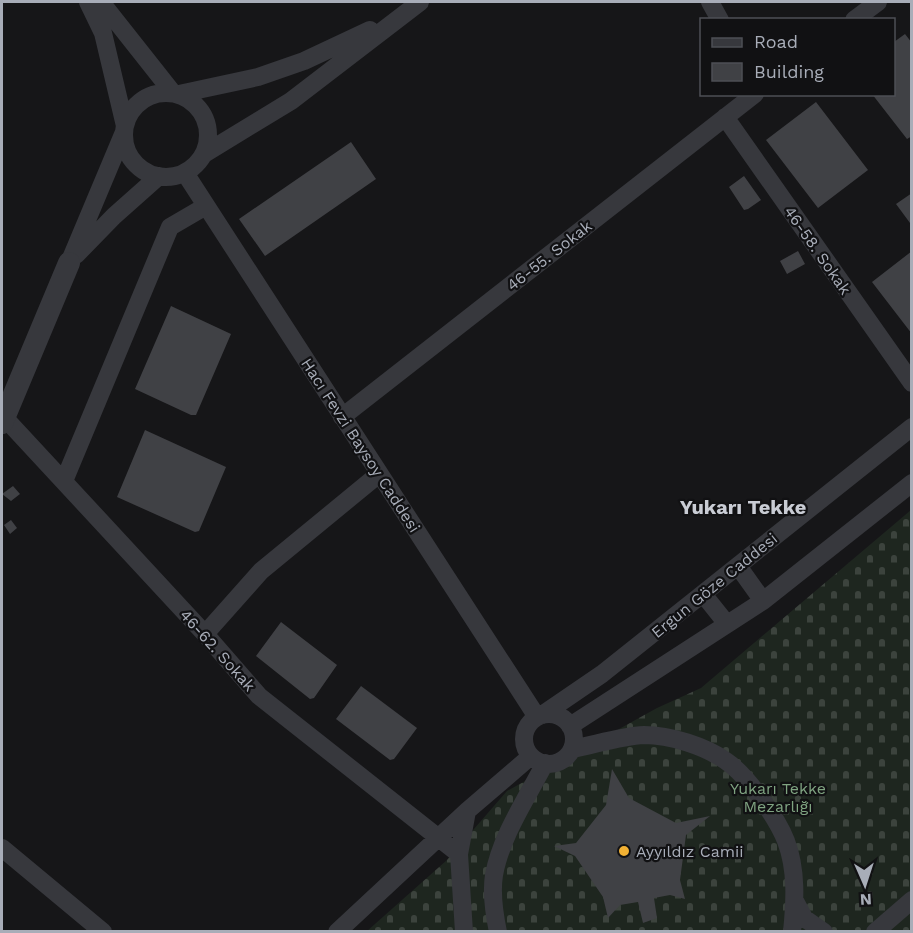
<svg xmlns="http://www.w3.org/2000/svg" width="913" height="933" font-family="'Work Sans',sans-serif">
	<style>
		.cemetery { fill: url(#cemetery-stones) }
		.building { fill: #404145 }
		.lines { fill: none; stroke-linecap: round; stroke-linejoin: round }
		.minor { stroke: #37383d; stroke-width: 18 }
		.tertiary { stroke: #37383d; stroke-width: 22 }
		.poi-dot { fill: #f2b134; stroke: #111113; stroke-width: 2 }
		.labels { text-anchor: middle; stroke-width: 4.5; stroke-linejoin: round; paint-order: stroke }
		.street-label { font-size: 16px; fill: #a8adb8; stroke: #111113 }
		.park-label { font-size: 16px; fill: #7fa381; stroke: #111113 }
		.poi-label { font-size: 16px; fill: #a8adb8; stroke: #111113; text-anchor: start }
		.quarter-label { font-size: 20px; font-weight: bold; fill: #c9ccd4; stroke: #111113 }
	</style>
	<defs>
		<pattern id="cemetery-stones" width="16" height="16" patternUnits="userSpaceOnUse" patternTransform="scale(1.5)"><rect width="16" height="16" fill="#1e261f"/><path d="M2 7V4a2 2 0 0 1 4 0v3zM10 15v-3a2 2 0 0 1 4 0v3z" fill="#3c433d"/></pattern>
	</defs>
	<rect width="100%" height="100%" fill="#161618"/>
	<path class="cemetery" d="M911,510V931L366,932L447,860L507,791L657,708L701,688Z"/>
	<path class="building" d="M905,34L912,43V136L907,139L872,94H894V42Z
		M816,102L868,170L818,208L766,140Z
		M351,142L376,179L265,256L239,219Z
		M744,176L761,200L748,209L744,210L729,187Z
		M912,193V222L910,223L896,204Z
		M798,251L805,264L787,274L780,261Z
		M912,251V334L872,282Z
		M171,306L231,334L196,415H191L135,389Z
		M145,430L226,467L199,531L195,532L117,497Z
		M13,486L20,494L11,501L2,494Z
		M11,520L17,528L10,534L4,525Z
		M281,622L337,665L314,698L310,699L256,656Z
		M361,686L417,728L394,759L390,760L336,719Z
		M612,769L629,798L676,823L710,816L686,835L680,880L685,899L670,895L654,898L657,918L643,923L638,902L620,905L608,918L603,897L575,856L554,846L576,843L606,805Z"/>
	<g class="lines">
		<path class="minor" d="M88,2L103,33L125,126
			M101,2L173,93
			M710,2L720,20
			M854,20L878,2
			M124 135a42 42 0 1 1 84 0a42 42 0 1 1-84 0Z
			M179,94L258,77L304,61L370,30
			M725,117L912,383
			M204,154L291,101L420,2
			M185,173L537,717
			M76,255L114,216L159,176
			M69,263L124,132
			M4,417L205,634L259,696L459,854
			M342,417L755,94
			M64,481L170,227L206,206
			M738,566L763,601
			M703,594L727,624
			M205,634L261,571L379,474
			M524 739a25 25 0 1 1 50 0a25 25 0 1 1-50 0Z
			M542,715L602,674L912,427
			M570,726L763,601L912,483
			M572,749C594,745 621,736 644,735C670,735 705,746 726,761C747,775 777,818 786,841C797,870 795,902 792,932
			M2,848L103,932
			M795,901L804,918L824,932
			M337,932L467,811L531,756
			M464,932L459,854L467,811
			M498,932C494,913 491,894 494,875C501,836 527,798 545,763
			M875,932L912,900"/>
		<path class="tertiary" d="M2,423L69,263"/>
	</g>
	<circle class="poi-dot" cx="624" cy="851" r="6"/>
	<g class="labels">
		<g class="street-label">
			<text transform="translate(818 250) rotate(55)" y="6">46-58. Sokak</text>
			<text transform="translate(549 255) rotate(-38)" y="6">46-55. Sokak</text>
			<text transform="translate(361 445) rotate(57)" y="6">Hacı Fevzi Baysoy Caddesi</text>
			<text transform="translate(714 585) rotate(-39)" y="6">Ergun Göze Caddesi</text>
			<text transform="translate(218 650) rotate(48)" y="6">46-62. Sokak</text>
		</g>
		<g class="park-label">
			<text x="778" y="794">Yukarı Tekke<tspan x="778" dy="18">Mezarlığı</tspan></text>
		</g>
		<g class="poi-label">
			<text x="636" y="857">Ayyıldız Camii</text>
		</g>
		<g class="quarter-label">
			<text x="743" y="514">Yukarı Tekke</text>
		</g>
	</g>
	<rect width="913" height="933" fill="none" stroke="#a8adb8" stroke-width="6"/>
	<rect x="700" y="18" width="195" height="78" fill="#111113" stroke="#4d4f55" stroke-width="1.5"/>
	<rect x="712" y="38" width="30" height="9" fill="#37383d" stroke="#4d4f55" stroke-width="1.5"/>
	<text x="754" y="48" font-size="18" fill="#a8adb8">Road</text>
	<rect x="712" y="63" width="30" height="18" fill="#404145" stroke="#4d4f55" stroke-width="1.5"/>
	<text x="754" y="78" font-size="18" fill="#a8adb8">Building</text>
	<g transform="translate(865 885) rotate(177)" stroke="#111113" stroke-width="4.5" paint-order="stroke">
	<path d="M0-4.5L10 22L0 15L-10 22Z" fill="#a8adb8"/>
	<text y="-9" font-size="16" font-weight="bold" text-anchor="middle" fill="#a8adb8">N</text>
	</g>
</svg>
